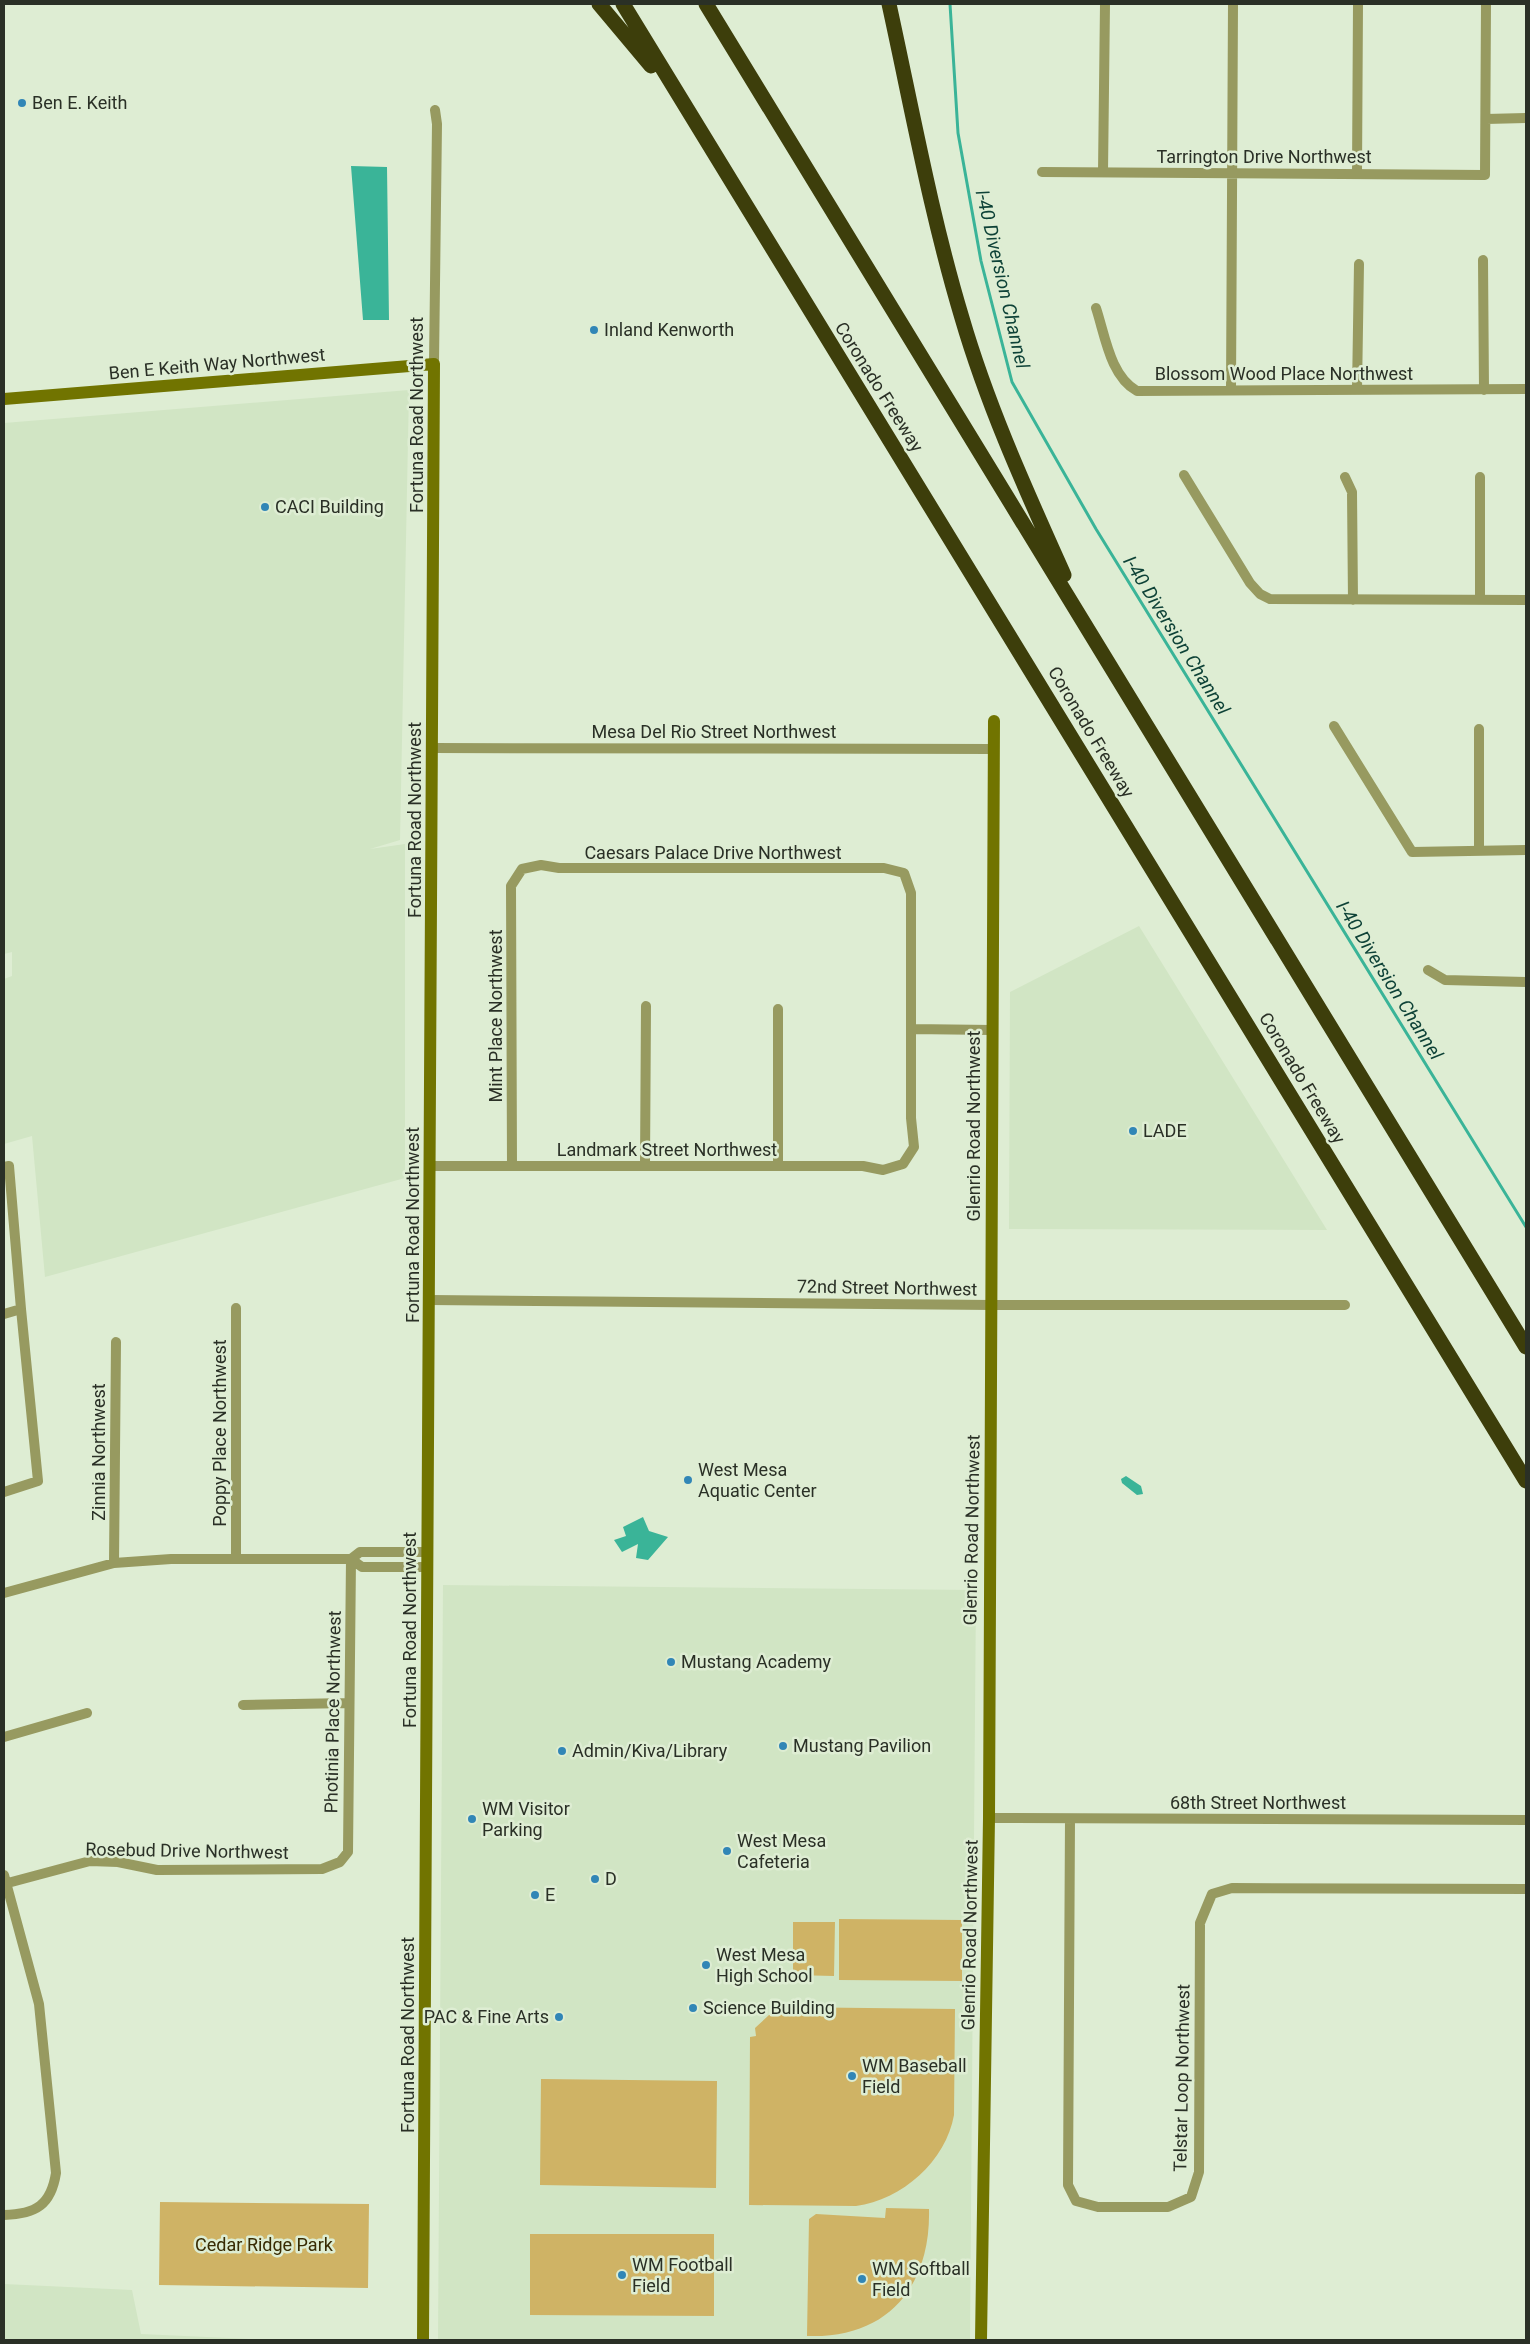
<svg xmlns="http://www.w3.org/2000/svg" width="1530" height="2344" font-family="Roboto,sans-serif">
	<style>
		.built { fill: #d1e5c4 }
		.green { fill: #cfb365 }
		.water { fill: #3ab498 }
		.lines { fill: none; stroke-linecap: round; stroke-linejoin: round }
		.stream { stroke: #3ab498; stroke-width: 3 }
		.street { stroke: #979a60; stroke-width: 10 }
		.secondary { stroke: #717400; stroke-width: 12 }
		.highway { stroke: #3d3e0b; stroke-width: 15 }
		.poi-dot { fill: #3186b6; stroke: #deedd3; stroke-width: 2 }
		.labels { text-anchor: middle; stroke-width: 5; stroke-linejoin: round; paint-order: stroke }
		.poi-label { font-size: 18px; fill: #2a3026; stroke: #deedd3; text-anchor: start }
		.street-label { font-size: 18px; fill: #2a3026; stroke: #deedd3 }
		.park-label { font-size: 18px; fill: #372a02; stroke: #deedd3 }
		.water-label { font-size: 19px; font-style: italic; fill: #0e4237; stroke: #deedd3 }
	</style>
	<rect width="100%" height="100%" fill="#deedd3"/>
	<path class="built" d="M409,390L400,840L370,849L405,844V1178L45,1277L32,1136L4,1144V979L12,976V952L4,954V423Z
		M1139,926L1327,1230L1009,1229L1010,992Z
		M443,1585L976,1590L970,2340H438Z
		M4,2284L132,2290L141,2334L270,2340H4Z"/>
	<path class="green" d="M839,1919L962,1920V1981L839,1980Z
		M793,1922H835L834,1976L793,1975Z
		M780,2007L955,2009L954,2115C946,2161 902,2200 856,2206L749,2205L750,2037L756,2036L755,2028L769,2015L779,2014Z
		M541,2079L717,2081L716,2188L540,2185Z
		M160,2202L369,2204L368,2288L159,2285Z
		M886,2208L929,2209C931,2286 888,2339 807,2336L809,2219L816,2214L885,2218Z
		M530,2234H714V2316L530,2315Z"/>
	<path class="water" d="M351,166L387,167L389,320H363Z
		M1126,1476L1141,1486L1143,1494L1137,1495L1122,1483L1121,1479Z
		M643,1517L649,1531L668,1537L648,1560L636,1558L638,1544L622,1552L614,1540L626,1536L623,1527Z"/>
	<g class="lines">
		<path class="stream" d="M950,4L958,133L981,261L1012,382L1096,529L1526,1227"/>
		<path class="street" d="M1486,119L1526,118
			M1042,172L1485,175L1486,4
			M1103,172L1105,4
			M1357,173L1358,4
			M1483,260L1484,390
			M1096,308C1105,335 1110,376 1137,391L1526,389
			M434,364L437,124L435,110
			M1231,390L1233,4
			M1357,390L1359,264
			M1184,475L1250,583L1260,594L1270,599L1526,600
			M1345,477L1352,492L1353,600
			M1480,600V477
			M1334,726L1412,852L1526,850
			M433,748L994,749
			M1479,851V729
			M1428,970L1445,980L1526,982
			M778,1009V1166
			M911,1029L992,1030
			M431,1166H863L883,1170L903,1164L914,1147L911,1118V893L904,873L884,868H559L541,865L522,869L511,886L512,1166
			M645,1166L646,1006
			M4,1167L9,1166L21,1309
			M430,1300L992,1305H1345
			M236,1308V1559
			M4,1314L21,1309L38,1481L4,1492
			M351,1559L360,1552H428
			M114,1563L116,1342
			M4,1593L114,1563L171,1559H351L362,1567H428
			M243,1705L348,1703
			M4,1737L87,1713
			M989,1818L1526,1820
			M1070,1819L1068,2185L1076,2201L1098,2207H1168L1191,2197L1199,2172L1200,1923L1212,1894L1232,1888L1526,1889
			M4,1875L39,2004L56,2173C51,2205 36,2214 4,2215
			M4,1884L90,1861L118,1862L157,1870L322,1869L340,1862L348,1852L351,1559"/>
		<path class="secondary" d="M4,399L434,364L423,2340
			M981,2340L989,1818L994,721"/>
		<path class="highway" d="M599,4L651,66
			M623,4L1526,1481
			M706,4L1526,1347
			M889,4C912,109 931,215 962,318C988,407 1026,490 1064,575"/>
	</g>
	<g class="poi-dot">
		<circle cx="22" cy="103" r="5"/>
		<circle cx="594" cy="330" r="5"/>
		<circle cx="265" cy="507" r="5"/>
		<circle cx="1133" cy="1131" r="5"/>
		<circle cx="688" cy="1480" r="5"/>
		<circle cx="671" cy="1662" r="5"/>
		<circle cx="783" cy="1746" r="5"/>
		<circle cx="562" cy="1751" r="5"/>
		<circle cx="472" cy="1819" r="5"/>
		<circle cx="727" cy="1851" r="5"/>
		<circle cx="595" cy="1879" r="5"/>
		<circle cx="535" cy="1895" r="5"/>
		<circle cx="706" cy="1965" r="5"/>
		<circle cx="693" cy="2008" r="5"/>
		<circle cx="559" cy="2017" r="5"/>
		<circle cx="852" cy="2076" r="5"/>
		<circle cx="622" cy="2275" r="5"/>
		<circle cx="862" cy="2279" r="5"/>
	</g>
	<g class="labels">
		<g class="poi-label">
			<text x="32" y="109">Ben E. Keith</text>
			<text x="604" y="336">Inland Kenworth</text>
			<text x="275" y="513">CACI Building</text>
			<text x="1143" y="1137">LADE</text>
			<text x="698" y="1476">West Mesa<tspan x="698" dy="21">Aquatic Center</tspan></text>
			<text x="681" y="1668">Mustang Academy</text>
			<text x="793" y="1752">Mustang Pavilion</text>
			<text x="572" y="1757">Admin/Kiva/Library</text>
			<text x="482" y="1815">WM Visitor<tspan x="482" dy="21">Parking</tspan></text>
			<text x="737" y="1847">West Mesa<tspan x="737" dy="21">Cafeteria</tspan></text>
			<text x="605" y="1885">D</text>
			<text x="545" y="1901">E</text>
			<text x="716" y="1961">West Mesa<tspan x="716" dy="21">High School</tspan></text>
			<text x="703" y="2014">Science Building</text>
			<text x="549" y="2023" text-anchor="end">PAC &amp; Fine Arts</text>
			<text x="862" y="2072">WM Baseball<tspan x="862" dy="21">Field</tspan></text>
			<text x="632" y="2271">WM Football<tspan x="632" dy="21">Field</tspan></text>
			<text x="872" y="2275">WM Softball<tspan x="872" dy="21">Field</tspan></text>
		</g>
		<g class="street-label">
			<text x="1264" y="163">Tarrington Drive Northwest</text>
			<text transform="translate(217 364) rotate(-5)" y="6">Ben E Keith Way Northwest</text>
			<text x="1284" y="380">Blossom Wood Place Northwest</text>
			<text transform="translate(879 387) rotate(58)" y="6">Coronado Freeway</text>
			<text transform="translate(417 415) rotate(-90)" y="6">Fortuna Road Northwest</text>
			<text x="714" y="738">Mesa Del Rio Street Northwest</text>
			<text transform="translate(1091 732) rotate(59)" y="6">Coronado Freeway</text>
			<text transform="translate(415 820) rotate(-90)" y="6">Fortuna Road Northwest</text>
			<text x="713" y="859">Caesars Palace Drive Northwest</text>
			<text transform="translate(496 1016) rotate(-90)" y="6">Mint Place Northwest</text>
			<text transform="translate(1302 1078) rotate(59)" y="6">Coronado Freeway</text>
			<text transform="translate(974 1126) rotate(-90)" y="6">Glenrio Road Northwest</text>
			<text x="667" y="1156">Landmark Street Northwest</text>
			<text transform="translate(413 1225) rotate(-90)" y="6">Fortuna Road Northwest</text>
			<text transform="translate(887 1288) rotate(1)" y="6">72nd Street Northwest</text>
			<text transform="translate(220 1433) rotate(-90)" y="6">Poppy Place Northwest</text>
			<text transform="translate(99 1452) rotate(-90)" y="6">Zinnia Northwest</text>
			<text transform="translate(972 1530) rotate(-89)" y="6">Glenrio Road Northwest</text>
			<text transform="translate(410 1630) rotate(-90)" y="6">Fortuna Road Northwest</text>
			<text transform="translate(333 1712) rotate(-89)" y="6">Photinia Place Northwest</text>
			<text x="1258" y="1809">68th Street Northwest</text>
			<text transform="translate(187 1851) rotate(1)" y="6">Rosebud Drive Northwest</text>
			<text transform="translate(970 1935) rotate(-89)" y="6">Glenrio Road Northwest</text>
			<text transform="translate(408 2035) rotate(-90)" y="6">Fortuna Road Northwest</text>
			<text transform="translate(1182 2078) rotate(-89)" y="6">Telstar Loop Northwest</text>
		</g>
		<g class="park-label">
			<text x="264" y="2251">Cedar Ridge Park</text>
		</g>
		<g class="water-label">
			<text transform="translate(1003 279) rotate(77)" y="7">I-40 Diversion Channel</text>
			<text transform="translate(1177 635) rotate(58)" y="7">I-40 Diversion Channel</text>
			<text transform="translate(1390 980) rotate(58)" y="7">I-40 Diversion Channel</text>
		</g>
	</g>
	<rect width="1530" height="2344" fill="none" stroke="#2a3026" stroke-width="10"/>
</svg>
